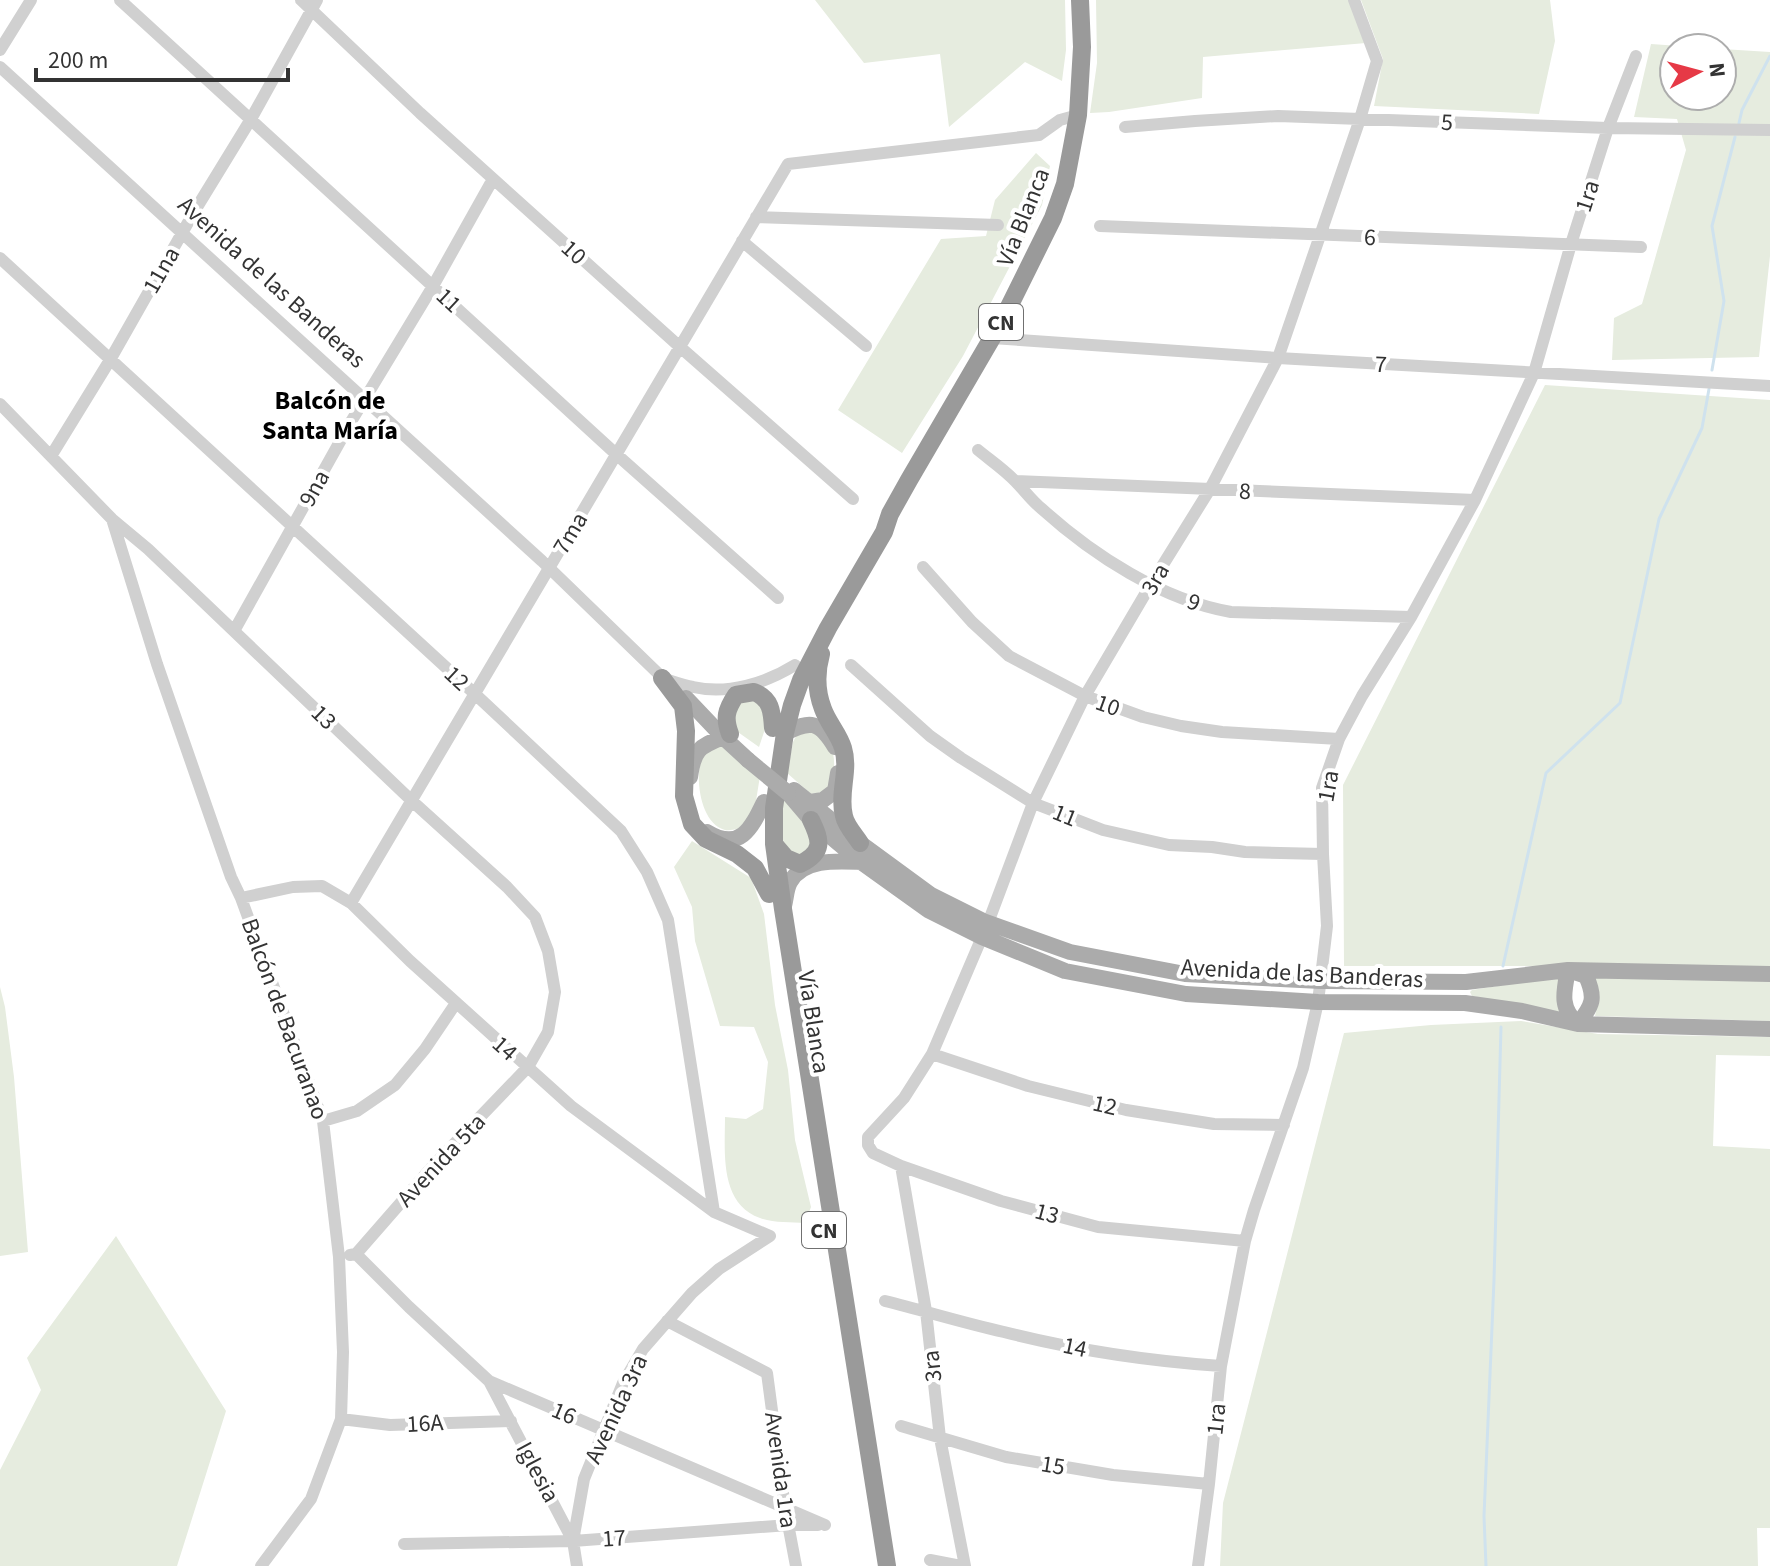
<svg xmlns="http://www.w3.org/2000/svg" width="1770" height="1566" font-family="'Source Sans 3',sans-serif">
	<style>
		.green { fill: #e6ecdf }
		.lines { fill: none; stroke-linecap: round; stroke-linejoin: round }
		.stream { stroke: #cfe2ee; stroke-width: 3 }
		.minor { stroke: #d0d0d0; stroke-width: 12 }
		.major { stroke: #ababab; stroke-width: 16 }
		.highway { stroke: #9a9a9a; stroke-width: 18 }
		.major-bridge { stroke: #ababab; stroke-width: 16 }
		.labels { text-anchor: middle; stroke-width: 8; stroke-linejoin: round; paint-order: stroke }
		.shield { fill: #fff; stroke: #707070; stroke-width: 2 }
		.shield-label { font-size: 22px; font-weight: bold; fill: #333 }
		.street-label { font-size: 24px; fill: #333; stroke: #fff }
		.neighbourhood-label { font-size: 26px; font-weight: bold; fill: #000; stroke: #fff }
	</style>
	<rect width="100%" height="100%" fill="#fff"/>
	<path class="green" d="M815,0H1065L1066,50L1062,81L1025,62L949,127L940,54L864,63Z
		M1096,0H1350L1366,43L1203,57L1202,98L1109,112L1090,113L1097,63Z
		M1361,0H1550L1555,41L1539,114L1374,106L1383,59Z
		M1651,44L1708,48H1674V96H1722V49L1770,52V256L1759,357L1612,360L1614,318L1642,304L1686,150L1677,119L1634,117Z
		M1036,153L1050,166L1042,205L963,356L902,453L838,410L941,239L986,236L995,200Z
		M1545,385L1770,400V966H1344L1343,785Z
		M737,701H763L767,723L759,747L735,730L732,720Z
		M809,727C815,732 826,738 830,745C837,757 834,779 829,791L811,794L787,773L793,742L799,730Z
		M720,743L760,776L754,813L738,829C734,829 729,831 725,830C701,824 695,780 701,761C704,752 712,747 720,743Z
		M783,799L809,826L813,846L800,858L782,844Z
		M692,841L751,878L764,914L775,1005L788,1070L795,1140L811,1207L805,1223C791,1222 773,1223 760,1218C719,1203 725,1152 725,1117L746,1119L763,1109L768,1062L754,1027L720,1026L695,941L692,907L674,867Z
		M1593,976L1770,979V1021L1595,1016L1599,997Z
		M1554,977L1559,978L1560,1013L1472,996L1470,992L1472,990Z
		M0,987L5,1007L14,1077L28,1252L0,1256Z
		M1521,1021L1598,1034L1770,1037V1056L1716,1055L1713,1146L1770,1149V1528H1757L1758,1566H1220L1223,1503L1344,1033L1431,1025Z
		M116,1236L226,1411L177,1566H0V1470L41,1390L27,1358Z"/>
	<g class="lines">
		<path class="stream" d="M1739,123L1742,110L1770,56
			M1712,370L1724,301L1712,226L1735,137
			M1503,966L1546,773L1620,703L1659,519L1702,428L1709,389
			M1486,1566L1484,1516L1494,1280L1501,1027"/>
		<path class="minor" d="M120,0L616,454L778,598
			M301,0L420,113L680,347L853,499
			M0,50L31,0
			M0,67L542,561L668,683
			M1125,127L1195,121L1278,116L1608,128L1770,130
			M756,217L998,225
			M1100,226L1641,247
			M742,241L866,346
			M0,258L475,694L621,831L647,872L668,920L714,1212
			M992,338L1278,358L1770,386
			M0,404L112,519L148,549L412,801L507,887L535,917L548,951L555,992L548,1032L528,1067L432,1167L356,1254
			M978,450C990,460 1005,470 1016,482C1025,491 1032,501 1042,509C1093,555 1162,600 1231,612L1411,617
			M51,456L110,360L194,212L251,119L317,0
			M1015,481L1475,500
			M112,519L157,664L231,877L241,898L323,1121L339,1257L343,1352L341,1419L311,1499L261,1566
			M923,567L972,622L1009,656L1085,696L1143,717L1181,726L1222,732L1339,739
			M234,631L352,420L433,286L493,179
			M851,665L930,736L961,758L1033,803L1067,816L1103,830L1169,845L1212,847L1245,852L1323,854
			M662,678C672,681 682,685 693,687C728,695 766,683 795,665
			M241,898L293,887L322,886L351,903L410,961L571,1106L714,1212L770,1236
			M351,903L788,164L1039,135L1060,120L1078,115
			M932,1054L1028,1086L1126,1110L1214,1124L1284,1125
			M323,1121L357,1111L395,1085L425,1049L456,1003
			M901,1166L926,1311L940,1438L965,1566
			M1245,1241L1098,1227L1001,1201L901,1166L873,1153L868,1145V1137L904,1098L932,1054L988,923L1033,803L1085,696L1151,584L1210,489L1278,358L1360,119L1377,61L1354,0
			M350,1255L356,1254L409,1307L489,1381L825,1525
			M885,1301C925,1311 964,1323 1004,1332C1075,1350 1148,1361 1221,1366
			M667,1321L767,1373L785,1508L796,1566
			M489,1381L573,1541L577,1566
			M341,1419L390,1425L511,1421
			M901,1426L1006,1457L1113,1475L1209,1484
			M573,1541L584,1479L623,1383L643,1349L692,1293L719,1269L770,1236
			M404,1544L573,1541L789,1525H818
			M930,1560L961,1566
			M1198,1566L1209,1484L1221,1366L1245,1241L1254,1210L1303,1068L1318,1002L1327,926L1323,854L1322,788L1339,739L1362,696L1411,617L1475,500L1534,373L1571,244L1608,128L1636,56"/>
		<path class="major" d="M686,698L723,737L748,760
			M785,733C811,720 819,721 835,747
			M690,777C694,749 699,747 723,737
			M794,790L860,843L931,895L983,921L1070,952L1185,974L1321,981L1466,982L1568,970L1770,974
			M788,793L811,820L861,862L928,910L982,937L1065,971L1186,994L1318,1002L1465,1003L1522,1011L1578,1024L1770,1029
			M810,802L823,800L835,791L838,773
			M707,832C740,852 751,829 764,802
			M784,906C786,899 786,889 790,882C804,858 838,861 861,862
			M1568,970L1586,976C1596,998 1593,1005 1578,1024C1559,1008 1564,991 1568,970Z"/>
		<path class="highway" d="M821,654C816,672 816,691 823,709C828,723 839,734 843,748C850,771 838,793 844,816C846,826 855,835 860,843
			M662,678L683,706L686,731L684,796L692,824L706,839L737,854L755,868L769,894
			M730,734C724,718 726,710 736,695L754,692C771,699 772,711 773,728
			M774,844L786,858L800,864C824,852 821,841 811,820
			M887,1566L783,909L774,844V808L785,733L792,705L801,680L828,628L884,532L890,514L909,480L1003,319L1053,218L1065,184L1078,115L1082,47L1080,0"/>
		<path class="major-bridge" d="M748,760L788,793"/>
	</g>
	<g class="labels">
		<g class="shield">
			<rect x="979" y="304" width="44" height="36" rx="6"/>
			<rect x="802" y="1212" width="44" height="36" rx="6"/>
		</g>
		<g class="shield-label">
			<text x="1001" y="330">CN</text>
			<text x="824" y="1238">CN</text>
		</g>
		<g class="street-label">
			<text transform="translate(1447 122) rotate(2)" y="8">5</text>
			<text transform="translate(1587 196) rotate(-72)" y="8">1ra</text>
			<text transform="translate(1023 217) rotate(-68)" y="8">Vía Blanca</text>
			<text transform="translate(1370 237) rotate(2)" y="8">6</text>
			<text transform="translate(574 252) rotate(42)" y="8">10</text>
			<text transform="translate(161 270) rotate(-60)" y="8">11na</text>
			<text transform="translate(272 282) rotate(42)" y="8">Avenida de las Banderas</text>
			<text transform="translate(449 300) rotate(43)" y="8">11</text>
			<text transform="translate(1381 364) rotate(3)" y="8">7</text>
			<text transform="translate(314 488) rotate(-61)" y="8">9na</text>
			<text transform="translate(1245 491) rotate(2)" y="8">8</text>
			<text transform="translate(570 533) rotate(-59)" y="8">7ma</text>
			<text transform="translate(1155 579) rotate(-59)" y="8">3ra</text>
			<text transform="translate(1194 602) rotate(21)" y="8">9</text>
			<text transform="translate(457 678) rotate(43)" y="8">12</text>
			<text transform="translate(1108 705) rotate(20)" y="8">10</text>
			<text transform="translate(324 717) rotate(44)" y="8">13</text>
			<text transform="translate(1328 786) rotate(-80)" y="8">1ra</text>
			<text transform="translate(1065 815) rotate(22)" y="8">11</text>
			<text transform="translate(1302 973) rotate(3)" y="8">Avenida de las Banderas</text>
			<text transform="translate(285 1019) rotate(70)" y="8">Balcón de Bacuranao</text>
			<text transform="translate(814 1022) rotate(81)" y="8">Vía Blanca</text>
			<text transform="translate(505 1048) rotate(42)" y="8">14</text>
			<text transform="translate(1105 1105) rotate(13)" y="8">12</text>
			<text transform="translate(441 1160) rotate(-47)" y="8">Avenida 5ta</text>
			<text transform="translate(1047 1213) rotate(15)" y="8">13</text>
			<text transform="translate(1075 1347) rotate(12)" y="8">14</text>
			<text transform="translate(932 1366) rotate(-96)" y="8">3ra</text>
			<text transform="translate(616 1409) rotate(-65)" y="8">Avenida 3ra</text>
			<text transform="translate(564 1413) rotate(23)" y="8">16</text>
			<text transform="translate(1216 1419) rotate(-84)" y="8">1ra</text>
			<text transform="translate(425 1423) rotate(-3)" y="8">16A</text>
			<text transform="translate(1053 1465) rotate(9)" y="8">15</text>
			<text transform="translate(781 1470) rotate(82)" y="8">Avenida 1ra</text>
			<text transform="translate(538 1472) rotate(62)" y="8">Iglesia</text>
			<text transform="translate(614 1538) rotate(-4)" y="8">17</text>
		</g>
		<g class="neighbourhood-label">
			<text x="330" y="409">Balcón de<tspan x="330" dy="30">Santa María</tspan></text>
		</g>
	</g>
	<g transform="translate(1698 72) rotate(84)"><circle r="38" fill="#ffffff" stroke="#adadad" stroke-width="2"/>
	<path d="M0-6L14 30L0 20L-14 30Z" fill="#e63946"/>
	<text y="-12" font-size="22" font-weight="bold" text-anchor="middle" fill="#333333">N</text>
	</g>
	<path d="M36 68v12h252v-12" fill="none" stroke="#333333" stroke-width="4"/>
	<text x="48" y="68" font-size="24" fill="#333333" stroke="#ffffff" stroke-width="6" paint-order="stroke">200 m</text>
</svg>
